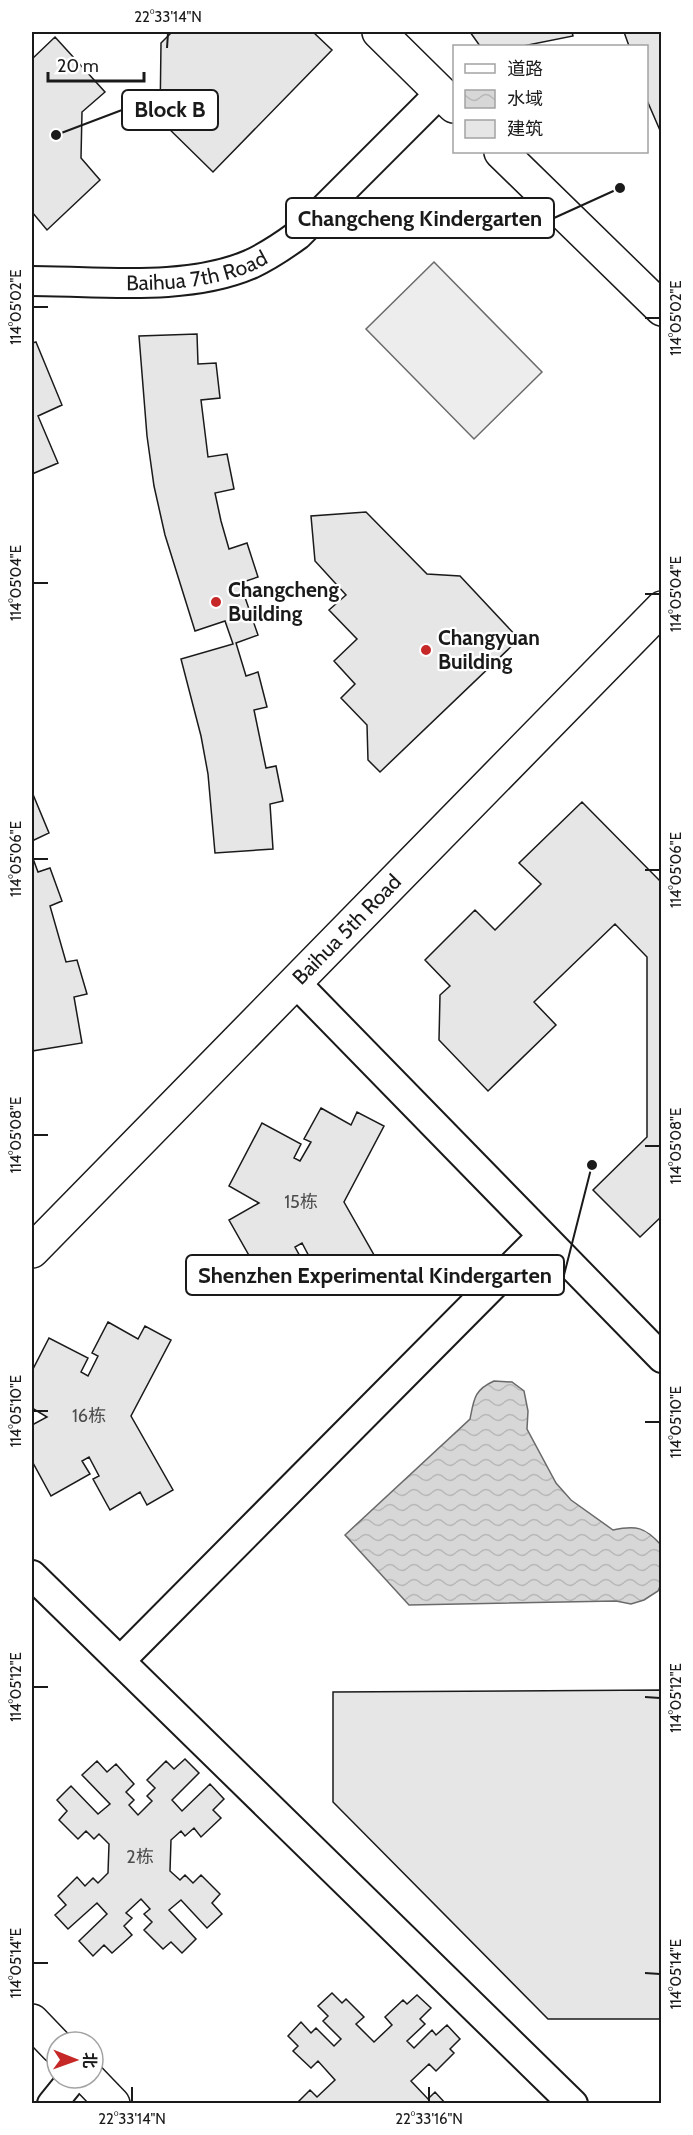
<svg xmlns="http://www.w3.org/2000/svg" width="693" height="2135" font-family="Cabin,'Noto Sans SC',sans-serif">
	<style>
		.built { fill: #ededed; stroke: #6a6a6a; stroke-width: 1.5 }
		.water { fill: url(#water-waves); stroke: #6a6a6a; stroke-width: 1.5 }
		.building { fill: #e6e6e6; stroke: #1a1a1a; stroke-width: 1.5 }
		.lines { fill: none; stroke-linecap: round; stroke-linejoin: round }
		.street-casing { stroke: #1a1a1a; stroke-width: 32 }
		.secondary-casing { stroke: #1a1a1a; stroke-width: 36 }
		.street { stroke: #fff; stroke-width: 28 }
		.secondary { stroke: #fff; stroke-width: 33 }
		.ticks { fill: none; stroke: #1a1a1a; stroke-width: 2 }
		.poi-dot { fill: #c62828; stroke: #fff; stroke-width: 2 }
		.labels { text-anchor: middle; stroke-width: 4.5; stroke-linejoin: round; paint-order: stroke }
		.number-label { font-size: 18px; fill: #4d4d4d }
		.street-label { font-size: 21px; fill: #1a1a1a; stroke: #fff }
		.poi-label { font-size: 21px; font-weight: bold; fill: #1a1a1a; stroke: #fff; text-anchor: start }
		.leader { fill: none; stroke: #1a1a1a; stroke-width: 2 }
		.callout-dot { fill: #1a1a1a; stroke: #fff; stroke-width: 2 }
		.callout { fill: #fff; stroke: #1a1a1a; stroke-width: 2 }
		.callout-label { font-size: 22px; text-anchor: middle; font-weight: bold; fill: #1a1a1a }
		.neatline { fill: none; stroke: #1a1a1a; stroke-width: 2 }
		.ticks-label { font-size: 15px; text-anchor: middle; fill: #1a1a1a }
	</style>
	<defs>
		<pattern id="water-waves" width="16" height="10" patternUnits="userSpaceOnUse" patternTransform="scale(1.5)"><rect width="16" height="10" fill="#d7d7d7"/><path d="M0 5q4-4 8 0t8 0" fill="none" stroke="#b8b8b8"/></pattern>
	</defs>
	<rect width="100%" height="100%" fill="#fff"/>
	<path class="built" d="M434,262L542,372L474,439L366,329Z"/>
	<path class="water" d="M494,1381L512,1382L524,1391L528,1411L527,1429L556,1483L571,1500L613,1530C636,1525 645,1527 661,1545V1584L658,1591L644,1600L631,1604L616,1601L409,1605L345,1535L470,1419C474,1399 474,1390 494,1381Z"/>
	<path class="building" d="M172,32H313L332,50L213,172L160,120L161,43Z
		M470,32H572L573,36L523,46H480Z
		M624,32H662V135L646,98V46H629Z
		M55,37L105,92L82,112L81,158L100,180L47,230L32,212V59Z
		M197,334L198,364L216,363L220,398L201,400L208,457L227,454L234,489L215,493L221,521L229,549L247,543L258,577L240,583L258,635L236,643L246,676L258,672L267,707L254,710L266,768L276,766L283,801L270,804L273,849L215,853L208,774L201,736L181,659L233,644L225,621L195,631L165,535L154,486L147,436L139,336Z
		M36,342L62,405L38,416L58,463L32,474V343Z
		M366,512L427,574L460,576L519,639L380,772L368,760L367,725L341,698L355,684L334,661L357,639L329,610L346,595L315,561L311,516Z
		M32,792L49,833L32,841Z
		M582,802L662,883V1216L640,1237L593,1190L647,1137V957L615,924L534,1002L556,1025L488,1091L439,1040L440,995L450,986L425,960L475,910L495,930L541,884L519,863Z
		M32,856L38,872L50,868L62,901L50,906L66,962L77,960L87,994L74,997L82,1043L32,1051Z
		M321,1108L351,1125L357,1112L384,1126L344,1202L386,1276L360,1291L353,1278L323,1295L306,1266L312,1262L302,1243L295,1247L302,1260L264,1282L229,1220L259,1203L229,1186L262,1123L301,1144L294,1158L300,1161L311,1142L304,1139Z
		M108,1322L138,1339L145,1326L171,1340L131,1416L173,1490L147,1505L140,1492L110,1510L93,1479L99,1476L89,1457L82,1461L90,1474L51,1496L32,1461V1425L47,1417L32,1408V1371L49,1338L88,1358L81,1372L88,1376L98,1356L92,1353Z
		M662,1690V2019H548L333,1802V1692Z
		M185,1759L199,1773L172,1800L182,1811L210,1784L224,1799L213,1810L221,1818L201,1837L194,1828L185,1836L181,1831L171,1840L170,1871L180,1880L185,1875L193,1883L201,1875L220,1894L212,1903L222,1914L207,1928L181,1900L169,1910L196,1939L182,1953L171,1942L163,1949L144,1930L152,1922L144,1914L150,1909L141,1899L126,1913L132,1918L124,1926L132,1935L112,1953L104,1945L93,1956L79,1941L107,1914L97,1903L68,1929L55,1915L66,1905L58,1896L77,1877L85,1886L93,1878L98,1883L108,1873L109,1844L99,1834L94,1839L86,1831L78,1839L59,1820L67,1811L57,1800L71,1786L98,1814L110,1804L82,1775L97,1761L107,1772L116,1764L134,1784L126,1792L134,1800L129,1805L138,1815L152,1801L147,1796L155,1788L147,1780L166,1761L174,1769Z
		M332,1993L342,2003L346,1999L364,2017L356,2024L374,2042L392,2025L385,2017L403,2000L407,2004L417,1995L431,2008L420,2019L425,2024L407,2041L414,2048L432,2030L436,2035L447,2025L460,2039L450,2049L454,2053L436,2071L429,2064L411,2081L428,2099L435,2092L446,2104H296L310,2090L317,2097L335,2080L318,2061L311,2068L293,2051L298,2046L288,2036L301,2022L311,2033L316,2028L334,2046L341,2039L323,2021L328,2016L318,2006Z"/>
	<g class="lines">
		<defs>
			<g id="street">
				<path id="s1" d="M32,281C100,281 187,292 251,264C268,256 283,246 298,235L441,92"/>
				<path d="M295,982L662,1358"/>
				<path d="M32,1575L573,2104"/>
				<path d="M120,1661L542,1236"/>
				<path d="M52,2104L73,2078"/>
			</g>
			<g id="secondary">
				<path d="M379,32L454,106"/>
				<path d="M501,152L662,309"/>
				<path id="s2" d="M32,1251L662,608"/>
				<path d="M32,2021L57,2047"/>
				<path d="M88,2078L113,2104"/>
			</g>
		</defs>
		<use href="#street" class="street-casing"/>
		<use href="#secondary" class="secondary-casing"/>
		<use href="#street" class="street"/>
		<use href="#secondary" class="secondary"/>
	</g>
	<path class="ticks" d="M167,48L168,33M33,307H48M645,318H660M33,583H48M645,594H660M33,859H48M645,870H660M33,1135H48M645,1146H660M33,1411H48M645,1422H660M33,1687H48M645,1697L660,1698M33,1963H48M645,1973L660,1974M132,2102V2087M429,2102V2087"/>
	<g class="poi-dot">
		<circle cx="216" cy="602" r="6"/>
		<circle cx="426" cy="650" r="6"/>
	</g>
	<g class="labels">
		<g class="number-label">
			<text x="301" y="1208">15栋</text>
			<text x="89" y="1422">16栋</text>
			<text x="140" y="1863">2栋</text>
		</g>
		<g class="street-label">
			<text dy="7" stroke="none"><textPath href="#s1" startOffset="166">Baihua 7th Road</textPath></text>
			<text dy="7" stroke="none"><textPath href="#s2" startOffset="450">Baihua 5th Road</textPath></text>
		</g>
		<g class="poi-label">
			<text x="228" y="597">Changcheng<tspan x="228" dy="24">Building</tspan></text>
			<text x="438" y="645">Changyuan<tspan x="438" dy="24">Building</tspan></text>
		</g>
	</g>
	<path class="leader" d="M56 135L122 110M620 188L554 218M592 1165L564 1275"/>
	<g class="callout-dot">
		<circle cx="56" cy="135" r="6"/>
		<circle cx="620" cy="188" r="6"/>
		<circle cx="592" cy="1165" r="6"/>
	</g>
	<g class="callout">
		<rect x="122" y="90" width="96" height="40" rx="6"/>
		<rect x="286" y="198" width="268" height="40" rx="6"/>
		<rect x="186" y="1255" width="378" height="40" rx="6"/>
	</g>
	<g class="callout-label">
		<text x="170" y="117">Block B</text>
		<text x="420" y="226">Changcheng Kindergarten</text>
		<text x="375" y="1283">Shenzhen Experimental Kindergarten</text>
	</g>
	<rect width="693" height="2135" fill="none" stroke="#ffffff" stroke-width="66"/>
	<rect x="453" y="45" width="195" height="108" fill="#ffffff" stroke="#a3a3a3" stroke-width="1.5"/>
	<rect x="465" y="64" width="30" height="9" fill="#ffffff" stroke="#a3a3a3" stroke-width="1.5"/>
	<text x="507" y="75" font-size="18" fill="#1a1a1a">道路</text>
	<rect x="465" y="90" width="30" height="18" fill="url(#water-waves)" stroke="#a3a3a3" stroke-width="1.5"/>
	<text x="507" y="105" font-size="18" fill="#1a1a1a">水域</text>
	<rect x="465" y="120" width="30" height="18" fill="#e6e6e6" stroke="#a3a3a3" stroke-width="1.5"/>
	<text x="507" y="135" font-size="18" fill="#1a1a1a">建筑</text>
	<g transform="translate(75 2060) rotate(91)"><circle r="28" fill="#ffffff" stroke="#a3a3a3" stroke-width="1.5"/>
	<path d="M0-4.5L10 22L0 15L-10 22Z" fill="#c62828"/>
	<text y="-9" font-size="16" font-weight="bold" text-anchor="middle" fill="#1a1a1a">北</text>
	</g>
	<path d="M48 72v9h96v-9" fill="none" stroke="#1a1a1a" stroke-width="3"/>
	<text x="57" y="72" font-size="18" fill="#1a1a1a" stroke="#ffffff" stroke-width="4.5" paint-order="stroke">20 m</text>
	<rect x="33" y="33" width="627" height="2069" class="neatline"/>
	<g class="ticks-label">
		<text x="168" y="22">22°33'14"N</text>
		<text transform="translate(16 307) rotate(-90)" y="5">114°05'02"E</text>
		<text transform="translate(676 318) rotate(-90)" y="5">114°05'02"E</text>
		<text transform="translate(16 583) rotate(-90)" y="5">114°05'04"E</text>
		<text transform="translate(676 594) rotate(-90)" y="5">114°05'04"E</text>
		<text transform="translate(16 859) rotate(-90)" y="5">114°05'06"E</text>
		<text transform="translate(676 870) rotate(-90)" y="5">114°05'06"E</text>
		<text transform="translate(16 1135) rotate(-90)" y="5">114°05'08"E</text>
		<text transform="translate(676 1146) rotate(-90)" y="5">114°05'08"E</text>
		<text transform="translate(16 1411) rotate(-90)" y="5">114°05'10"E</text>
		<text transform="translate(676 1422) rotate(-90)" y="5">114°05'10"E</text>
		<text transform="translate(16 1687) rotate(-90)" y="5">114°05'12"E</text>
		<text transform="translate(676 1698) rotate(-90)" y="5">114°05'12"E</text>
		<text transform="translate(16 1963) rotate(-90)" y="5">114°05'14"E</text>
		<text transform="translate(676 1974) rotate(-90)" y="5">114°05'14"E</text>
		<text x="132" y="2124">22°33'14"N</text>
		<text x="429" y="2124">22°33'16"N</text>
	</g>
</svg>
